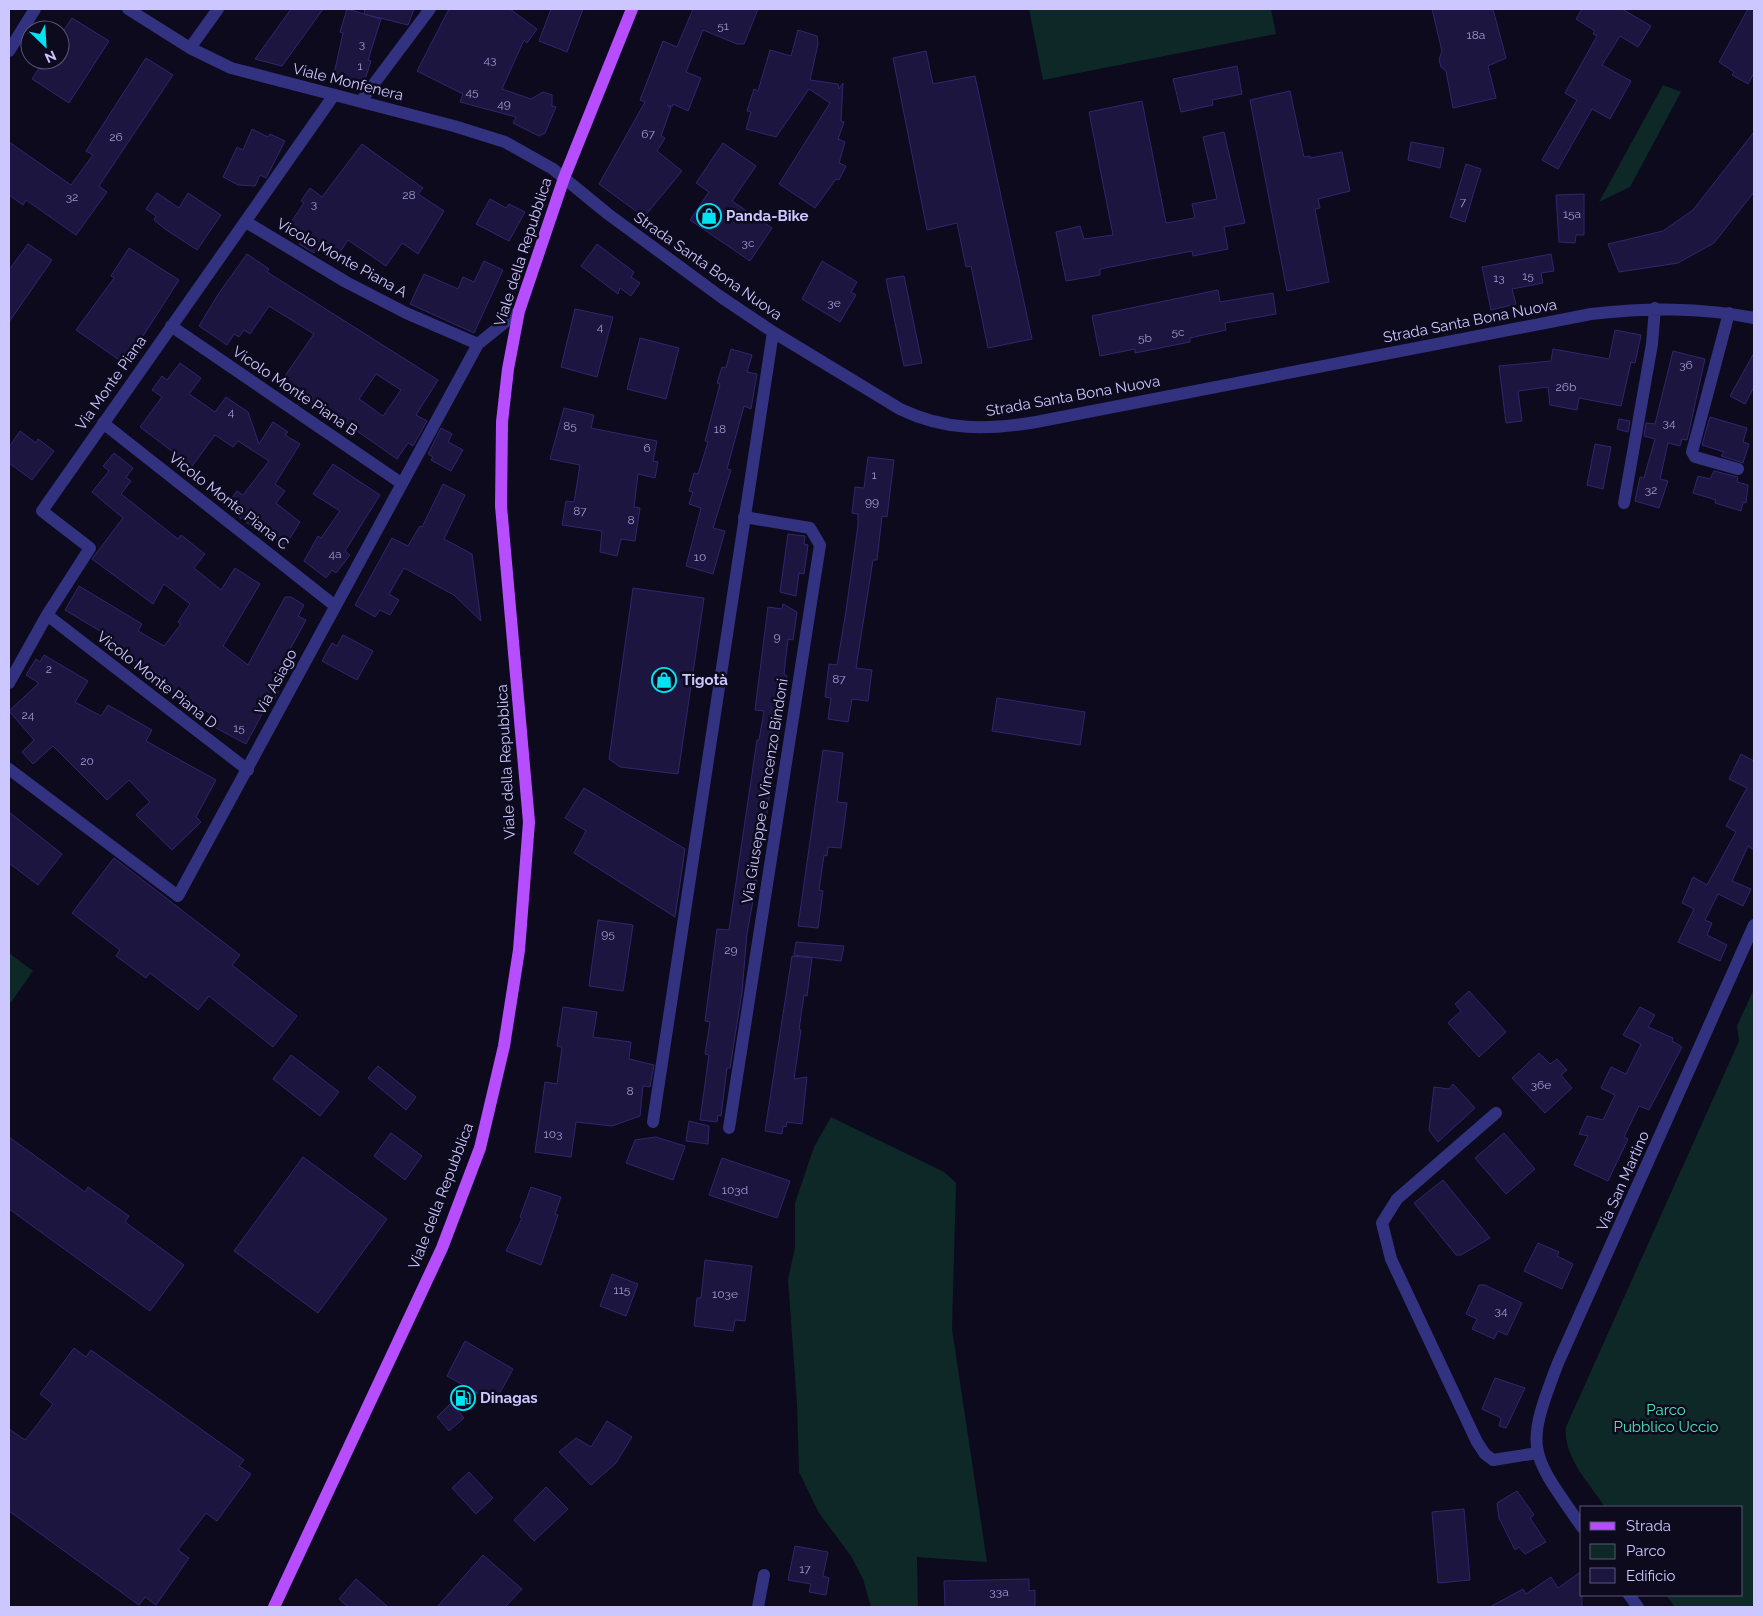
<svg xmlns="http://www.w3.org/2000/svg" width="1763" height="1616" font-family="Raleway,sans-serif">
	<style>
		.green { fill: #0d2826 }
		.building { fill: #1c1540; stroke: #31266e; fill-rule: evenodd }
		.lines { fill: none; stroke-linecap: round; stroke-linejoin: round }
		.minor { stroke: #323280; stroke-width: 12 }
		.major { stroke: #b64eff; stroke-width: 12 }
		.labels { text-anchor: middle; stroke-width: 5; stroke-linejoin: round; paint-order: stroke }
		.number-label { font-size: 12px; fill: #a09acf }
		.street-label { font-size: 15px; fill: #ccc7ff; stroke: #0d0a1e }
		.poi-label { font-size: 15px; font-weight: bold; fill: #ccc7ff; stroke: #0d0a1e; text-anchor: start }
		.park-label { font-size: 15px; fill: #4de6b9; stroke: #0d0a1e }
	</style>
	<rect width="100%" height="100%" fill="#0d0a1e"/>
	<path class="green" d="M1029,9H1271L1276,34L1043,80Z
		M1663,85L1681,92L1630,187L1599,202Z
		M9,953L33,971L9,1005Z
		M1754,989V1607H1675L1666,1595H1742V1507H1605C1589,1483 1563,1457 1566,1427L1739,1041L1737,1026Z
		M831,1117L944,1172L956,1183L952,1329L987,1562L917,1557L918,1607H871L863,1579L851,1556L819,1513L799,1472L797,1404L788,1279L795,1248V1203L814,1147Z"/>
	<path class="building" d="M291,9H323L282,66L255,59Z
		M347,9L381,19L368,60L371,61L364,83L334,74L343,33L340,32Z
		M365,9H414L408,25L364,14Z
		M449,9H510L537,29L527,43L524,40L502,89L531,99L543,92L552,95V106L556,107L545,133L539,136L513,123L516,117L460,102L463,94L417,71Z
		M551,9H583L567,52L539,41Z
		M693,9H758L744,44H737L703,30L686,72L701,78L688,111L673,104L672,107L667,105L671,108L661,136L665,138L657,151L682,171L644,217L599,184L645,102L640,100L663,41L677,47Z
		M1432,9H1493L1506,58L1488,66L1496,98L1453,108L1446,71L1441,67L1439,60L1442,51Z
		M1582,9H1622L1651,26L1638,47L1620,36L1602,65L1631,81L1610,119L1592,109L1558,169L1542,160L1577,100L1565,93L1597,36L1593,34L1595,31L1576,19Z
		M1748,9H1754V73L1748,84L1732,75L1734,72L1719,62Z
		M72,18L109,41L69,103L32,79L44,60H60V36Z
		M798,30L817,36L818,44L810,80L838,84L839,89L843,83L841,121L844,122L838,139L845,142L839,163L846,166L839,180L836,179L815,208L779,184L830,103L809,89L776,137L746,129L751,112L747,111L754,89L758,91L770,50L791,56Z
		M926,51L933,84L975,76L1032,339L988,348L971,266L966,267L957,223L927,230L893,58Z
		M146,58L173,75L99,186L107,192L76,235L26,200L23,205L9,195V142L71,185L93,155L86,151Z
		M1237,66L1242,94L1212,100L1213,105L1181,112L1173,79Z
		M1290,91L1304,157L1310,156V158L1342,152L1350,191L1318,199L1320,208L1315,209L1329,282L1287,291L1250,100Z
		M1142,101L1166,223L1195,218L1192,204L1217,199L1203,137L1224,132L1245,223L1224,227L1228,249L1193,256L1192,251L1100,269V275L1066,281L1056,232L1080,226L1084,239L1113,235L1089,112Z
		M252,129L268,137L270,134L285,141L266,178L260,175L255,186L238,185L223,177L237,147L243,150Z
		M1754,132V192L1714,243L1678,263L1619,272L1608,244L1663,231L1693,210Z
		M1411,142L1444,148L1440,168L1408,160Z
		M723,143L756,166L732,201L772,228L750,261L690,220L709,192L696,183Z
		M362,144L423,188L418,194L444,211L418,254L402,243L386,266L348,240L340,252L323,240L314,253L299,244L301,242L285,231L304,203L301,201L310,188L322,197Z
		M1466,164L1481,169L1465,222L1450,217Z
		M157,193L179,208L188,193L221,215L197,250L165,229L154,220L156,216L146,209Z
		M1584,194V235H1576L1575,243L1559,242L1556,195Z
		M490,199L506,208L509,204L525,212L509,241L476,224Z
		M28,244L52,260L9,322V270Z
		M597,244L634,272L631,277L640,283L631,296L620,288L618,294L581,266Z
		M129,248L179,280L125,364L76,330L114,278L111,276Z
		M247,254L269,269L267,272L438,380L416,415L427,421L413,446L408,443L397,459L343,421L341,424L280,383L314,334L269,306L250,334L244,330L239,337L234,334L227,345L199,326L219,293ZM376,374L401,390L383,416L359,399Z
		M1551,254L1554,271L1541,273L1543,283L1512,289L1516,304L1491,310L1482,267Z
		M484,261L503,270L474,333L410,304L424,274L458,289L463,277L474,282Z
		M822,261L857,282L851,292L856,295L840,322L802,299Z
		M904,276L922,363L904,366L886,279Z
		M1218,290L1220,302L1273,293L1276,314L1225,323L1226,330L1190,338V342L1135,353V349L1100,356L1092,316Z
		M575,309L613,317L597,377L561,367Z
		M1615,330L1641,335L1635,363L1631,362L1621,406L1579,398L1577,410L1550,405L1548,387L1518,391L1522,421L1506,423L1499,366L1551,361L1553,349L1609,359Z
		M640,338L679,348L666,399L627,389Z
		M731,349L752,355L747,372L757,374L751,409L744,406L727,469L731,470L713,528L725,531L713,574L686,566L701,508L689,504L693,492L689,491L694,473L698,474L708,442L705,441L720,384L717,383L722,367L726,368Z
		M1673,351L1705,359L1687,440L1682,439L1680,446L1668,443L1660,479L1668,481L1659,508L1635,501L1640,477L1644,478L1655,439L1644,436L1646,423L1655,424Z
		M1754,353V387L1745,404L1730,396Z
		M180,363L201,378L189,394L215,412L226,397L248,412L259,444L273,422L288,432L285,435L300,444L275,484L285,491L276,503L300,522L285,546L259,526L256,530L225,506L237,491L243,495L269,461L238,441L233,447L215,435L190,469L173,456V452L140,427L162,397L152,390L162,376L167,380Z
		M564,408L594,415L591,428L657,441L653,461L658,462L655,478L638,474L634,507L640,508L635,541L621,539L617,556L600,552L602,531L562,525L566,501L574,502L580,465L550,459Z
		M1710,417L1747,428L1743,442L1749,444L1743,463L1721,456L1724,452L1702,445Z
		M1619,419L1630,421L1628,432L1617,429Z
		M441,428L452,434L448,442L463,450L451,471L431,460L433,457L428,454Z
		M20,431L36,443L38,439L54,451L32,480L9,463V447Z
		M1595,444L1611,447L1603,489L1587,485Z
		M114,453L133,468L126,477L131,481L121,494L178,539L181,535L205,554L194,568L221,590L235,568L260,584L223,646L248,665L285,597H291L304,605L298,616L306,620L288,653L291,654L272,686L279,692L271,705L268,703L246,744L205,722L210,713L159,684L163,677L111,646L115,640L65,610L79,586L142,624L138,631L164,646L181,624L178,622L190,604L164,584L153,604L92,559L123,518L92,492L109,471L103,466Z
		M868,457L894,460L887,517L882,516L877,560H873L856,668L872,670L868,701L852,699L848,722L828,719L831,698L825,697L829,664L837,665L846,611L858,525V514L852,513L855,487L864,488Z
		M333,464L380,495L345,551L350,555L336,573L332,570L326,578L304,561L318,536L321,538L340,511L313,494Z
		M1714,471L1738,477L1737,482L1748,485L1746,503L1743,502L1741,511L1715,503L1716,500L1693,493L1698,476L1710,479Z
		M443,484L465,495L444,539L472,554L481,621L454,595L404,568L389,594L399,600L390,615L380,610L375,617L355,605L392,538L408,546L420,526L422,527Z
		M788,534L805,536L804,544L808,545L804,574L799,573L796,596L780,592Z
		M633,588L704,598L678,774L620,767L609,759Z
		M783,604L797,612L793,640L788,639L784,674L787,676L762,846H759L754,880H757L747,933L742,992L730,1068H727L721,1116L718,1115L717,1122L700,1120L709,1055L705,1054L710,1022L705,1021L717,929L729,930L757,740H759L764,711L755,710L768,607L782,609Z
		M343,635L373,651L357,680L322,661L332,643L337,646Z
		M44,655L88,681L75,702L101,716L108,705L152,730L146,741L216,780L196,817L201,822L172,850L136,815L150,802L129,780L107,800L53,746L33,764L22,752L34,740L9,711L39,683L26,675L36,659L40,662Z
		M997,698L1085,712L1080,745L992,731Z
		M823,750L843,753L837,802L847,803L841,848L828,847L827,856L824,855L819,890L823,891L818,928L798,926Z
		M1741,754L1754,761V850L1748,846L1732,881L1751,889L1743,906L1718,894L1705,920L1712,923L1707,935L1727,945L1720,961L1678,942L1694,909L1682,903L1693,877L1707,885L1736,832L1726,826L1747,788L1729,779Z
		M584,788L685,849L675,917L574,853L586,831L565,818Z
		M9,812L62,854L38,885L9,863Z
		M114,858L240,955L232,965L297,1016L273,1047L209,996L198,1010L150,973L146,978L116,956L120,950L72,913Z
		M598,920L633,925L623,991L589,986Z
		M796,942L844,946L841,961L794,955Z
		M792,956L812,958L807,996L804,995L799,1030H801L794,1079L807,1077L802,1124L787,1122L786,1127L783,1126L782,1134L765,1131Z
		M1469,991L1506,1032L1479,1057L1448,1023L1461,1011L1455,1004Z
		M563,1007L597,1012L593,1037L631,1042L629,1059L654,1065L650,1087L643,1086L640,1116L612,1126L576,1122L571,1157L535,1152L545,1082L557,1084L562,1047L557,1046Z
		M1640,1007L1655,1015L1648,1027L1673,1038L1672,1041L1682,1047L1649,1110L1639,1106L1624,1137L1628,1139L1608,1181L1574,1165L1588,1136L1579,1134L1587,1116L1603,1120L1615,1095L1601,1088L1611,1067L1626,1074L1641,1044L1623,1035Z
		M1539,1053L1550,1064L1557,1059L1567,1070L1561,1075L1572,1088L1545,1113L1512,1078Z
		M291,1055L339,1092L320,1116L273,1079Z
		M378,1066L416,1097L406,1110L368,1078Z
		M1453,1084L1475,1108L1438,1142L1429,1130L1434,1087L1449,1089Z
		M689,1121L709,1126L708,1144L686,1141Z
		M391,1133L422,1156L405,1180L374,1156Z
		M1504,1133L1535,1169L1506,1194L1475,1158Z
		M9,1137L85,1192L88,1187L129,1216L125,1222L184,1265L150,1311L9,1209Z
		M656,1137L685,1146L673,1180L626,1163L635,1140Z
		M303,1157L387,1219L318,1313L234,1251Z
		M722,1158L790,1181L777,1218L709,1195Z
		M1443,1180L1490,1238L1461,1255H1456L1414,1203Z
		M531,1187L561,1197L555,1214L558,1215L541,1265L506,1251L522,1218L520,1217Z
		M1538,1243L1559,1252L1557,1256L1573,1264L1562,1289L1524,1271Z
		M705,1260L752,1266L745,1321L735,1320L733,1331L694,1326L697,1298H701Z
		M612,1274L638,1284L626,1316L600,1306Z
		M1479,1285H1485L1522,1303L1507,1335L1498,1331L1494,1339L1472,1329L1477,1319L1466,1314Z
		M465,1341L513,1369L496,1400H490L447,1376Z
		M74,1348L86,1357L91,1350L244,1460L239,1466L251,1474L217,1521L206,1513L178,1550L189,1558L156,1605L145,1597L139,1605L9,1511V1429L25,1440L30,1434L53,1404L40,1394Z
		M1495,1378L1525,1388L1506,1428L1499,1426L1501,1418L1482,1409Z
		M451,1403L464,1418L449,1431L437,1417Z
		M607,1421L632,1437L616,1463L591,1485L559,1452L576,1438L591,1447Z
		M469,1472L493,1498L476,1514L452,1488Z
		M546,1487L568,1509L534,1541L514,1520Z
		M1517,1491L1534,1515L1530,1518L1546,1542L1525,1554L1519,1547L1515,1550L1499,1518L1497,1503Z
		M1464,1509L1470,1580L1438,1583L1432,1512Z
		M795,1546L828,1552L823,1576L829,1578L826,1595L809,1592L811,1584L788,1580Z
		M483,1555L522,1589L505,1607H437Z
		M1582,1571V1607H1490L1523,1589L1526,1594L1551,1577L1558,1588Z
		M356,1579L388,1607H348L339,1599Z
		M1029,1579V1591L1035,1590V1607H945L944,1581Z"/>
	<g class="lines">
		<path class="minor" d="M128,9L190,48L231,68L454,126L505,142L553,169L608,214L721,297L773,332L900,409C945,431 988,430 1036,422L1591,314C1647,308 1699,307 1754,318
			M190,48L218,9
			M9,51L35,9
			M361,101L430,9
			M246,222L346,282L406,313L478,344
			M1729,313L1692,452L1695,457L1738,469
			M171,326L401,483
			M103,423L334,605
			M1624,503L1652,344L1655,308
			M47,615L248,770
			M9,683L47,615L90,548L42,511L334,95
			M9,769L178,896L478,344L519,311
			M1496,1113L1397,1199L1382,1223L1391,1259L1477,1442L1485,1454L1493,1460L1537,1453
			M653,1122L773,332
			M729,1128L820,545L810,528L744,517
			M1582,1527C1529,1451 1524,1451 1558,1363L1754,925
			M1629,1595L1638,1607
			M758,1607L764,1575"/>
		<path class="major" d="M274,1607L442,1248L480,1148L504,1046L519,950L529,822L501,506L502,422L508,369L519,311L564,178L632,9"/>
	</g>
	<defs>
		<symbol id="shop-ring" viewBox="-11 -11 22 22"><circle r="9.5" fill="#0d0a1e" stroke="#00e4f2" stroke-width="1.5"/><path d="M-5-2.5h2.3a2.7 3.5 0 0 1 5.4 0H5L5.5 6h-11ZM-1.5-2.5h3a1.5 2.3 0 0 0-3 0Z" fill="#00e4f2"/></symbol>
		<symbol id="fuel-ring" viewBox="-11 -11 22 22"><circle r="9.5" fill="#0d0a1e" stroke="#00e4f2" stroke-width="1.5"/><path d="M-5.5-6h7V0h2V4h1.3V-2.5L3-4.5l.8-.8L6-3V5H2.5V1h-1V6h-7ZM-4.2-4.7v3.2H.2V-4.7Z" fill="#00e4f2"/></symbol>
	</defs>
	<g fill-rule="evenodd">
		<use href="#shop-ring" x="695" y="202" width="28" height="28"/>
		<use href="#shop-ring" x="650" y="666" width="28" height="28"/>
		<use href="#fuel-ring" x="449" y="1384" width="28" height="28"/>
	</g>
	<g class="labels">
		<g class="number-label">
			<text x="723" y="30">51</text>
			<text x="1476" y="39">18a</text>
			<text x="362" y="48">3</text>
			<text x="490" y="64">43</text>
			<text x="360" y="70">1</text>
			<text x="472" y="96">45</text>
			<text x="504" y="108">49</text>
			<text x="648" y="138">67</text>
			<text x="116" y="141">26</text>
			<text x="409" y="199">28</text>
			<text x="72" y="201">32</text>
			<text x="1463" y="206">7</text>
			<text x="314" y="208">3</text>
			<text x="1572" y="218">15a</text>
			<text x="748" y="247">3c</text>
			<text x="1528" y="280">15</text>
			<text x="1499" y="282">13</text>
			<text x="834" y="307">3e</text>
			<text x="600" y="331">4</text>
			<text x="1178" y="336">5c</text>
			<text x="1145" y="342">5b</text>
			<text x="1686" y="369">36</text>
			<text x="1566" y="391">26b</text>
			<text x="231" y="416">4</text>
			<text x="1669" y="427">34</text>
			<text x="570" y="430">85</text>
			<text x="720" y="433">18</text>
			<text x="647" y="452">6</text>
			<text x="874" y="479">1</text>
			<text x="1651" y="494">32</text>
			<text x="872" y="506">99</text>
			<text x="580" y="515">87</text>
			<text x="631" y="524">8</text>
			<text x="335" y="558">4a</text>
			<text x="700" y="561">10</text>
			<text x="777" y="641">9</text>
			<text x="49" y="673">2</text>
			<text x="839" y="683">87</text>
			<text x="28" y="719">24</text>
			<text x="239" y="732">15</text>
			<text x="87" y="765">20</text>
			<text x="608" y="938">95</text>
			<text x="731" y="954">29</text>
			<text x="1541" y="1089">36e</text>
			<text x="630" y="1095">8</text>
			<text x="553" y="1138">103</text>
			<text x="735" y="1194">103d</text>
			<text x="622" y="1294">115</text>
			<text x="725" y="1298">103e</text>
			<text x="1501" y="1315">34</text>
			<text x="805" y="1573">17</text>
			<text x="999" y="1596">33a</text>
		</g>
		<g class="street-label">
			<text transform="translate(348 82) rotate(14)" y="5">Viale Monfenera</text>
			<text transform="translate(523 252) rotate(-72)" y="5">Viale della Repubblica</text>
			<text transform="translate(342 258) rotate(29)" y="5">Vicolo Monte Piana A</text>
			<text transform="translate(708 266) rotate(35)" y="5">Strada Santa Bona Nuova</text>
			<text transform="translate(1470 321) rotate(-11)" y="5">Strada Santa Bona Nuova</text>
			<text transform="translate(111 383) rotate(-55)" y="5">Via Monte Piana</text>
			<text transform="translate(295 391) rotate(34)" y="5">Vicolo Monte Piana B</text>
			<text transform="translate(1073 396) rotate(-10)" y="5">Strada Santa Bona Nuova</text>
			<text transform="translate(229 501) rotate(38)" y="5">Vicolo Monte Piana C</text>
			<text transform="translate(157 680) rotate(38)" y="5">Vicolo Monte Piana D</text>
			<text transform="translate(276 682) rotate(-62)" y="5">Via Asiago</text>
			<text transform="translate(506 762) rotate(-93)" y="5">Viale della Repubblica</text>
			<text transform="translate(765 791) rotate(-81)" y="5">Via Giuseppe e Vincenzo Bindoni</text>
			<text transform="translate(1623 1181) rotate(-66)" y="5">Via San Martino</text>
			<text transform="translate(441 1196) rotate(-69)" y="5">Viale della Repubblica</text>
		</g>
		<g class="poi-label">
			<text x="726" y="221">Panda-Bike</text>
			<text x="682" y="685">Tigotà</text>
			<text x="480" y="1403">Dinagas</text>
		</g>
		<g class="park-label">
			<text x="1666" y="1415">Parco<tspan x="1666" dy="17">Pubblico Uccio</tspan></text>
		</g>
	</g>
	<rect width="1763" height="1616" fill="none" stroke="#ccc7ff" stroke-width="20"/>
	<rect x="1580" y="1506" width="162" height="90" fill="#0d0a1e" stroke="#595678"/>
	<rect x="1590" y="1522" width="25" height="8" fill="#b64eff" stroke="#595678"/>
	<text x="1626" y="1531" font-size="15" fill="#ccc7ff">Strada</text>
	<rect x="1590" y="1544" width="25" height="15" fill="#0d2826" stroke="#595678"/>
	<text x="1626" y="1556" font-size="15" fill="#ccc7ff">Parco</text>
	<rect x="1590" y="1568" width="25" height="15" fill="#1c1540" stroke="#595678"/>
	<text x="1626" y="1581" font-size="15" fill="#ccc7ff">Edificio</text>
	<g transform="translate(45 45) rotate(155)"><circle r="24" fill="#0d0a1e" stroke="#595678"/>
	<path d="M0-4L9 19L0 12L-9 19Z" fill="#00e4f2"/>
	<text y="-8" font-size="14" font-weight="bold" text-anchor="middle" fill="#ccc7ff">N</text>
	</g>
</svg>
